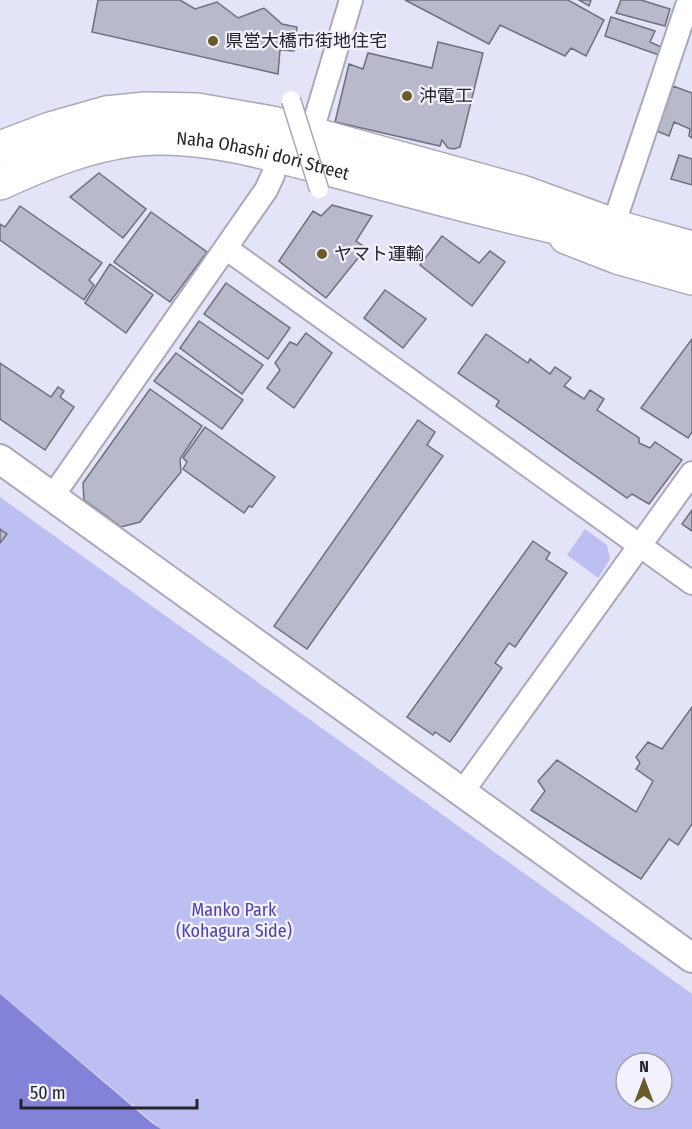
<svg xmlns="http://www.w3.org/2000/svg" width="692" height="1129" font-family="'Fira Sans Condensed','Noto Sans JP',sans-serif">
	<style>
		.green { fill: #bdbef1; fill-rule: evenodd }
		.water { fill: #8381d8 }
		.building { fill: #b8b9cb; stroke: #6e6f7f; stroke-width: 1.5 }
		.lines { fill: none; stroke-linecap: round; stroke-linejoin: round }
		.minor-casing { stroke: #a8a9bb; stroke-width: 26 }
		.tertiary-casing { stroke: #a8a9bb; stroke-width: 32 }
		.secondary-casing { stroke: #a8a9bb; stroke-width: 36 }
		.minor { stroke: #fff; stroke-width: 22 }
		.tertiary { stroke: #fff; stroke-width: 28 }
		.secondary { stroke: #fff; stroke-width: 33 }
		.pedestrian-bridge-casing { stroke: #a8a9bb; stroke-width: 21; stroke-linecap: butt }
		.pedestrian-bridge { stroke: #fff; stroke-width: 18 }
		.poi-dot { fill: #6a5b28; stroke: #f1f2fe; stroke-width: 2 }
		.labels { text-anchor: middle; stroke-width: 4.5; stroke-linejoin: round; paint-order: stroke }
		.poi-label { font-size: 18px; fill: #24242b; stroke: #f1f2fe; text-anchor: start }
		.street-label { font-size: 18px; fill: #24242b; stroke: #f1f2fe }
		.park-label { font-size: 18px; fill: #4f43aa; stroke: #f1f2fe }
	</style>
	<rect width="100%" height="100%" fill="#e3e4f7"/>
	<path class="green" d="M0,497L692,994V1129H161L0,994ZM626,1063H662V1099H626Z
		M585,529L607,545L610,559L598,578L567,555Z"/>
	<path class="water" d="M0,994L152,1123L161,1129H0Z"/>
	<path class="building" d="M98,0H180L195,9L217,2L238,18L264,8L282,24L297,27L294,51L280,50L278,74L92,32Z
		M405,0H568L604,20L586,56L571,48L565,56L500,25L489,44Z
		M579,0H591L589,6Z
		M621,0H641L670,9L665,26L616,13Z
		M611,17L655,31L650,42L661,47L659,55L605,36Z
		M438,42L483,53L460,147L454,149L448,148L442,140L440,146L335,122L349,64L363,69L368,53L432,68Z
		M673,86L692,93V138L689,136L690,129L674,122L669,136L657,131Z
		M679,155L692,159V185L671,179Z
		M99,173L146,209L123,238L70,197Z
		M332,205L372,216L356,241L366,248L326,298L279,261L313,211L321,216Z
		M20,206L102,263L89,280L94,285L84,300L0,240V224L5,227Z
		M151,212L207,252L170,302L114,262Z
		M442,236L479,263L490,251L505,262L472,306L420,265Z
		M110,264L153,295L126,333L85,303Z
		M226,283L290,328L268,359L204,314Z
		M385,290L426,319L403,348L364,318Z
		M199,321L263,365L242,394L180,348Z
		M306,333L332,353L294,408L267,388L280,370L275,363L290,342L297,345Z
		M486,334L528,363L530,359L550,374L555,367L571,378L564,386L584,399L590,390L604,399L597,410L639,438V443L650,448L655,442L682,460L649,504L632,494L627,498L496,406L499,401L458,373Z
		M692,339V432L688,438L641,408Z
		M176,353L243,400L222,429L154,381Z
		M0,363L51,397L58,387L64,391L60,397L74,407L45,450L0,419Z
		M150,389L202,426L180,459L181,472L140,522L121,527L84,500L83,483Z
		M418,420L435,432L427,445L443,456L307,649L274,626Z
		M205,427L275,477L252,507L249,506L244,513L183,469L187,462L183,458Z
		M692,510V531L682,524Z
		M0,529L7,534L0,543Z
		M533,541L550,553L546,559L567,573L515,647L509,643L495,663L502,668L450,742L435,732L433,735L407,717Z
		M692,707V824L678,845L669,839L641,879L531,810L545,791L538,781L557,760L636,812L653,781L636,769L640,763L636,757L648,742L662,749Z"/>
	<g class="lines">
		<defs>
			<path id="minor" d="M311,134L351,0
				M619,208L689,0
				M227,249L692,583
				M52,497L266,190L273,175L277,156
				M463,791L692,473"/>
			<path id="tertiary" d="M0,459L692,958"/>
			<g id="secondary">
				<path d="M0,148L50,129L106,113L146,109L197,110L272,123L522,192L627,230L692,248"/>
				<path id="s1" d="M0,183C50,160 105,138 161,138C224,138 284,158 344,173C426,195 508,217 592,235"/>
				<path d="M566,237L617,257L692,278"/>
			</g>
		</defs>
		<use href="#minor" class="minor-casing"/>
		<use href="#tertiary" class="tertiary-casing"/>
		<use href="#secondary" class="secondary-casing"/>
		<use href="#minor" class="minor"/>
		<use href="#tertiary" class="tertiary"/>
		<use href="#secondary" class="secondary"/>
		<defs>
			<path id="pedestrian-bridge" d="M291,100L319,189"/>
		</defs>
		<use href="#pedestrian-bridge" class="pedestrian-bridge-casing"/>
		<use href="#pedestrian-bridge" class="pedestrian-bridge"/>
	</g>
	<g class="poi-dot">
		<circle cx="213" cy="41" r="6"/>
		<circle cx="407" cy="96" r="6"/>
		<circle cx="322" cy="254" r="6"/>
	</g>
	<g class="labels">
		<g class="poi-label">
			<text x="225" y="47">県営大橋市街地住宅</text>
			<text x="419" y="102">沖電工</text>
			<text x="334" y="260">ヤマト運輸</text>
		</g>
		<g class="street-label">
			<text dy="6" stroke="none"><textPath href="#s1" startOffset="272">Naha Ohashi dori Street</textPath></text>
		</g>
		<g class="park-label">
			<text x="234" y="916">Manko Park<tspan x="234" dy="21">(Kohagura Side)</tspan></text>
		</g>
	</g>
	<g transform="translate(644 1081)"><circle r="28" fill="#f1f2fe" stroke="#9fa0aa" stroke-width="1.5"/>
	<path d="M0-4.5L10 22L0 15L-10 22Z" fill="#6a5b28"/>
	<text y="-9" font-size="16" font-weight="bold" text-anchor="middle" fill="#24242b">N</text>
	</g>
	<path d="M21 1099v9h176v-9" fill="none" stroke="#24242b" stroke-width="3"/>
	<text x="30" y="1099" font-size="18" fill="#24242b" stroke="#f1f2fe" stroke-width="4.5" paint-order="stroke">50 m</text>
</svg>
